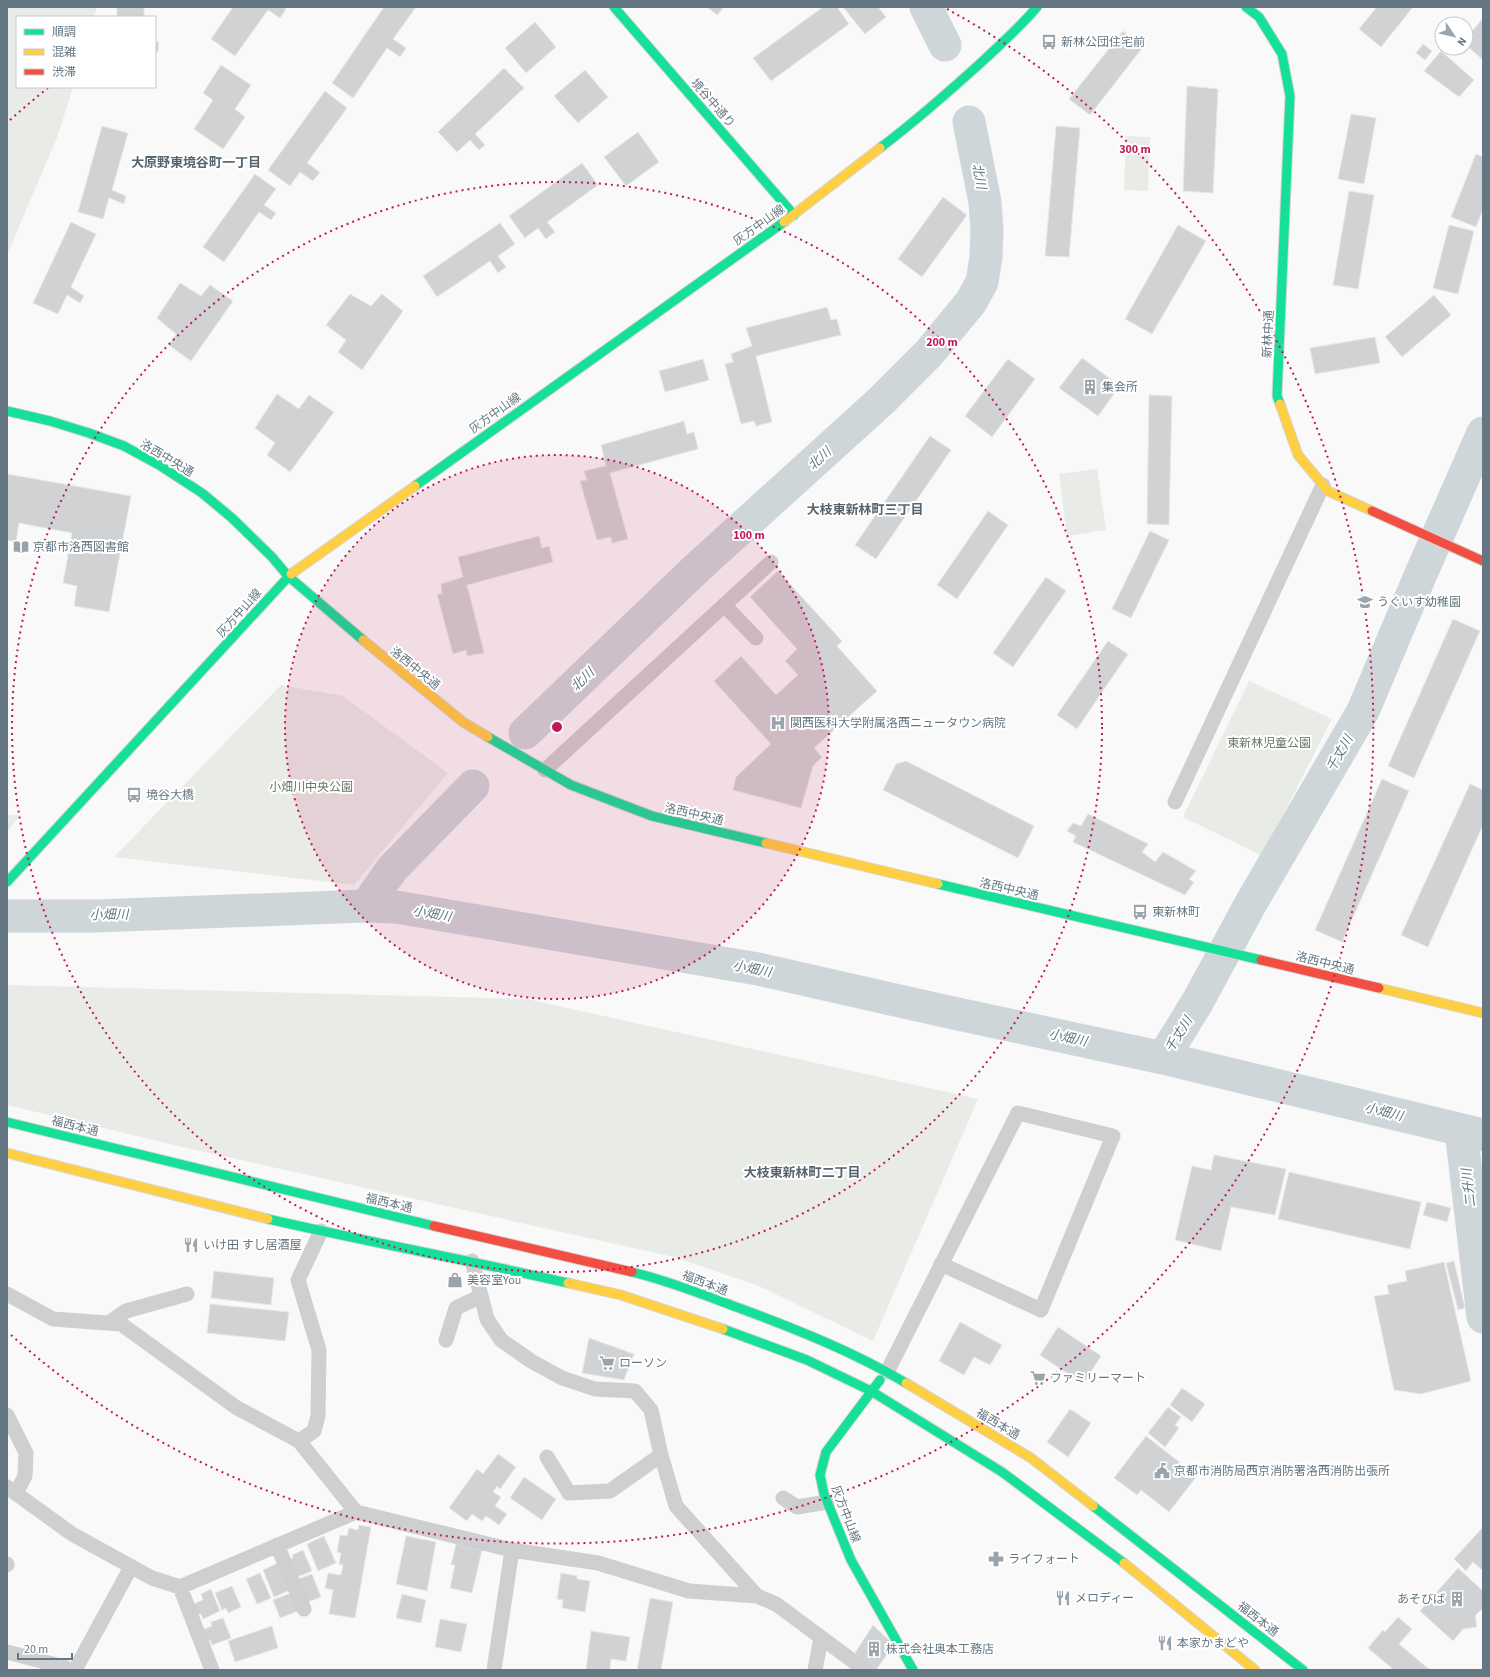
<svg xmlns="http://www.w3.org/2000/svg" width="1490" height="1677" font-family="'Source Sans 3','Noto Sans JP',sans-serif">
	<style>
		.green { fill: #e8ebe6 }
		.lines { fill: none; stroke-linecap: round; stroke-linejoin: round }
		.river { stroke: #ced6d9; stroke-width: 33 }
		.building { fill: #d0d2d3; stroke: #e8e8e8 }
		.fast-casing { stroke: #d5d6d7; stroke-width: 11 }
		.slow-casing { stroke: #d5d6d7; stroke-width: 11 }
		.jam-casing { stroke: #d5d6d7; stroke-width: 11 }
		.street { stroke: #cecfd0; stroke-width: 15 }
		.fast { stroke: #16e098; stroke-width: 9 }
		.slow { stroke: #ffcf43; stroke-width: 9 }
		.jam { stroke: #f24e42; stroke-width: 9 }
		.ring { fill: none; stroke: #c2185b; stroke-width: 2; stroke-dasharray: 2 4 }
		.labels { text-anchor: middle; stroke-width: 4; stroke-linejoin: round; paint-order: stroke }
		.poi-label { font-size: 12px; fill: #657783; stroke: #fff; text-anchor: start }
		.street-label { font-size: 12px; fill: #657783; stroke: #fff }
		.park-label { font-size: 12px; fill: #697a64; stroke: #fff }
		.neighbourhood-label { font-size: 13px; font-weight: bold; fill: #57656e; stroke: #fff }
		.water-label { font-size: 13px; font-style: italic; fill: #60767c; stroke: #fff }
		.centre { fill: #c2185b; stroke: #fff; stroke-width: 2 }
		.ring-label { font-size: 12px; text-anchor: middle; font-weight: bold; fill: #c2185b; stroke: #fff; stroke-width: 4; stroke-linejoin: round; paint-order: stroke }
	</style>
	<rect width="100%" height="100%" fill="#f9f9f9"/>
	<path class="green" d="M7,7H97L94,17H17V87H73L58,135L7,255Z
		M1126,136L1150,137L1148,191L1124,190Z
		M1097,469L1106,530L1067,536L1059,474Z
		M1249,681L1332,719L1262,856L1183,817Z
		M281,685L343,696L448,773L354,885L114,857Z
		M7,815H20L7,832Z
		M7,985L527,999L978,1099L873,1341L759,1286L674,1257L191,1149L7,1105Z"/>
	<g class="lines">
		<path class="river" d="M926,7L945,45
			M525,733L698,567L881,401L929,353L971,302L982,282L986,257L987,231L985,202L969,122
			M366,906L392,869L473,786
			M7,916H96L366,906L396,907L758,969L944,1011L1163,1058L1483,1135
			M1163,1058L1198,1001L1251,903L1363,711L1420,576L1483,433
			M1461,1130L1483,1317"/>
	</g>
	<path class="building" d="M117,7H144V17H117Z
		M233,7H283L286,9L280,18L268,10L235,56L211,39Z
		M384,7H416L393,39L406,48L400,57L387,48L353,98L332,83Z
		M707,7H724L717,15Z
		M823,7H837L849,24L771,81L753,58Z
		M843,7H878L886,17L865,34Z
		M1377,7H1413L1381,47L1359,29Z
		M1483,18V58L1482,59L1466,45V39Z
		M535,22L556,47L526,73L505,48Z
		M1123,31L1143,47L1090,115L1069,99Z
		M155,42H159L158,52H155Z
		M1423,44L1432,51L1425,60L1416,53Z
		M1441,51L1474,80L1459,97L1424,71Z
		M221,65L251,85L235,109L245,117L223,149L194,129L213,100L203,93Z
		M504,68L524,88L475,134L485,145L479,150L470,140L457,152L438,132Z
		M585,70L608,97L578,123L554,96Z
		M1187,86L1218,89L1213,193L1183,191Z
		M325,91L347,108L307,163L320,172L313,181L300,172L290,186L268,170Z
		M1351,114L1376,118L1364,184L1338,179Z
		M102,126L128,133L112,190L126,196L124,204L109,198L103,219L78,212Z
		M1056,126L1080,128L1069,257L1045,256Z
		M638,132L659,162L626,186L604,157Z
		M1476,154L1483,157V209L1476,227L1451,217Z
		M582,163L598,185L547,222L555,232L546,239L538,228L525,238L509,216Z
		M255,174L276,189L264,205L276,213L271,220L259,212L224,262L203,247Z
		M1349,191L1374,195L1358,289L1333,285Z
		M943,197L967,215L922,277L898,259Z
		M71,222L96,234L71,287L84,296L80,303L67,295L58,314L33,303Z
		M500,223L515,244L498,256L506,267L498,273L490,261L437,297L423,276Z
		M1178,225L1206,241L1152,334L1125,319Z
		M1449,225L1474,231L1458,294L1433,288Z
		M180,283L201,296L210,285L233,301L191,361L169,345L176,334L157,318Z
		M350,294L371,306L382,294L403,311L362,370L338,352L346,340L326,325Z
		M1434,295L1451,315L1402,357L1385,337Z
		M827,307L831,320L837,319L841,335L756,356L772,422L756,426L754,421L741,424L725,364L733,362L731,354L752,346L746,328Z
		M1375,337L1380,363L1315,374L1310,348Z
		M1082,358L1120,386L1098,416L1059,388Z
		M703,359L709,380L665,392L659,371Z
		M1008,359L1035,379L992,437L965,416Z
		M277,394L299,409L309,395L334,412L290,472L267,455L275,443L255,428Z
		M1149,395L1172,396L1169,525L1147,524Z
		M684,421L687,434L694,432L698,449L610,473L628,539L612,543L611,537L597,540L580,481L587,480L584,471L606,466L601,445Z
		M930,436L951,450L876,559L855,545Z
		M7,474L131,496L109,612L74,606L77,586L63,583L72,533L19,523L16,542L7,540Z
		M988,511L1008,525L957,599L937,585Z
		M1150,531L1169,540L1131,618L1112,609Z
		M539,536L542,548L549,546L553,562L467,585L484,653L467,656L466,650L453,654L437,594H442L441,584L463,577L458,557Z
		M778,571L842,641L837,646L877,691L814,748L822,757L813,766L801,808L733,790L736,777L771,744L714,681L741,656L776,695L798,675L785,661L797,649L750,597Z
		M1046,577L1066,591L1013,667L993,653Z
		M1453,619L1480,631L1414,778L1388,766Z
		M1108,641L1128,654L1077,729L1057,715Z
		M906,761L1034,826L1018,858L883,790L896,764Z
		M1382,779L1409,791L1342,942L1315,930Z
		M1470,784L1483,790V825L1428,947L1401,935Z
		M1088,814L1148,844L1142,852L1155,862L1163,852L1196,871L1189,879L1194,882L1185,895L1073,842L1076,836L1067,831L1073,823L1081,826Z
		M1214,1155L1286,1169L1275,1215L1231,1207L1221,1251L1175,1240L1192,1166L1211,1170Z
		M1289,1172L1421,1202L1410,1249L1278,1219Z
		M1427,1202L1451,1208L1447,1222L1423,1215Z
		M1454,1261L1465,1308L1458,1310L1446,1263Z
		M1444,1262L1471,1381L1421,1394L1394,1390L1374,1296L1389,1294L1387,1285L1407,1281L1405,1271Z
		M214,1271L274,1278L271,1305L211,1298Z
		M210,1304L289,1312L285,1341L207,1333Z
		M960,1322L1002,1345L990,1365L974,1357L964,1375L939,1361Z
		M1058,1327L1101,1356L1083,1384L1040,1355Z
		M589,1338L634,1354L624,1380L582,1373Z
		M1182,1388L1205,1404L1192,1422L1170,1405Z
		M1168,1407L1181,1417L1175,1425L1179,1428L1165,1447L1148,1433Z
		M1070,1409L1091,1423L1068,1457L1047,1442Z
		M1146,1436L1197,1476L1169,1512L1141,1490L1137,1495L1114,1478Z
		M498,1454L516,1467L500,1489L497,1486L493,1492L501,1497L495,1506L507,1514L499,1525L486,1516L482,1521L472,1514L467,1521L449,1508L477,1469L483,1474Z
		M524,1477L556,1499L542,1520L510,1498Z
		M359,1525L371,1527L355,1618L329,1614L333,1590L325,1588L328,1573L341,1575L343,1565L339,1564L341,1553L337,1552L340,1535L347,1536L349,1528L358,1530Z
		M1483,1527V1571L1473,1562L1466,1571L1454,1559Z
		M324,1536L336,1563L318,1571L307,1544Z
		M406,1536L436,1542L427,1591L396,1584Z
		M456,1544L482,1550L472,1593L450,1588L455,1565H451Z
		M303,1550L312,1571L295,1578L287,1560L293,1558L292,1555Z
		M278,1563L290,1590L274,1597L263,1570Z
		M1458,1568L1483,1591V1608L1475,1616L1477,1627L1463,1629L1453,1641L1420,1611Z
		M260,1573L271,1598L257,1604L246,1579Z
		M561,1573L577,1576V1579L590,1581L585,1612L562,1608L563,1600L557,1599Z
		M312,1574L321,1597L305,1603L295,1580Z
		M232,1586L241,1607L228,1613L226,1608L222,1610L215,1593Z
		M211,1589L220,1611L203,1619L201,1614L196,1616L191,1605L203,1600L201,1594Z
		M291,1593L298,1611L280,1618L273,1600Z
		M402,1594L426,1600L421,1623L396,1618Z
		M650,1598L673,1602L661,1670H637Z
		M1398,1617L1412,1629L1399,1644L1430,1670H1394L1368,1648L1383,1630L1385,1632Z
		M223,1618L231,1638L212,1645L210,1640L207,1641L202,1630L212,1626L211,1622Z
		M440,1619L467,1624L461,1652L435,1647Z
		M873,1625L894,1645L876,1670H873L855,1653Z
		M272,1626L278,1648L235,1662L228,1641Z
		M591,1631L630,1637L626,1661L611,1659L610,1670H586Z"/>
	<g class="lines">
		<defs>
			<path id="fast" d="M614,7L794,215
				M1246,7L1259,17L1282,54L1290,96L1277,396L1280,404
				M880,148C917,120 951,90 985,59C1003,42 1021,26 1037,7
				M7,411L50,421L89,433L124,446L159,465L202,493L232,518L272,557L288,576L363,640
				M415,486L784,222
				M488,737L571,785L652,816L766,843
				M7,882L291,574
				M938,884L1261,960
				M7,1122L434,1226
				M268,1219C368,1242 468,1260 568,1283
				M632,1272C669,1281 704,1295 739,1308C796,1329 854,1352 906,1383
				M723,1329L807,1360L871,1391L1002,1472L1124,1563
				M880,1380L826,1452L820,1475L824,1494L851,1560L913,1670
				M1093,1506L1303,1670"/>
			<path id="slow" d="M784,222L880,148
				M1280,404L1298,455L1328,491L1372,511
				M291,574L415,486
				M363,640L463,722L488,737
				M766,843L938,884
				M1379,988L1483,1013
				M7,1153L268,1219
				M568,1283L621,1295L723,1329
				M906,1383L1031,1458L1093,1506
				M1124,1563L1255,1670"/>
			<path id="jam" d="M1372,511L1483,561
				M1261,960L1379,988
				M434,1226L632,1272"/>
		</defs>
		<use href="#fast" class="fast-casing"/>
		<use href="#slow" class="slow-casing"/>
		<use href="#jam" class="jam-casing"/>
		<path class="street" d="M724,605L756,638
			M545,770L771,562
			M1175,802L1323,485
			M472,1261L487,1319L501,1340L531,1361L562,1378L595,1389L635,1391L651,1410L661,1455L676,1506L757,1596
			M7,1294L53,1319L121,1324L237,1408L299,1441L356,1512L512,1550L598,1563L689,1591L757,1596L776,1604L865,1670
			M109,1323L126,1311L187,1294
			M446,1340L456,1308L481,1296
			M887,1372L1018,1113L1113,1136L1041,1310L941,1264
			M7,1415L26,1453L25,1476L16,1493
			M299,1441L314,1431L318,1416L319,1350L298,1280L321,1231
			M547,1457L569,1493L610,1491L661,1455
			M7,1487L72,1534L152,1578L180,1587L356,1512
			M783,1498L797,1507L827,1502
			M277,1545L304,1609
			M7,1565V1564
			M180,1587L212,1670
			M7,1652L64,1667L69,1670
			M75,1670L131,1567
			M494,1670L512,1550
			M815,1670L821,1638"/>
		<use href="#fast" class="fast"/>
		<use href="#slow" class="slow"/>
		<use href="#jam" class="jam"/>
	</g>
	<circle cx="557" cy="727" r="272" fill="#c2185b" fill-opacity=".12"/>
	<g class="ring">
		<circle cx="557" cy="727" r="272"/>
		<circle cx="557" cy="727" r="545"/>
		<path d="M10 120A817 817 0 0 1 48 88M947 9A817 817 0 1 1 10 1334"/>
	</g>
	<defs>
		<symbol id="bus-bare" viewBox="-9 -9 18 18"><path d="M-5-6H5V4H4V6H2V4H-2V6H-4V4H-5ZM-3.5-4V0h7V-4ZM-3.5 1.2v1.5H-2V1.2ZM2 1.2v1.5H3.5V1.2Z" fill="#99a4ac" stroke="#fff" stroke-width="2.5" paint-order="stroke"/></symbol>
		<symbol id="building-bare" viewBox="-9 -9 18 18"><path d="M-4-6H4V6H1V3H-1V6H-4ZM-2.5-4.3h1.7v1.8h-1.7ZM.8-4.3h1.7v1.8H.8ZM-2.5-1h1.7V.8h-1.7ZM.8-1h1.7V.8H.8Z" fill="#99a4ac" stroke="#fff" stroke-width="2.5" paint-order="stroke"/></symbol>
		<symbol id="library-bare" viewBox="-9 -9 18 18"><path d="M-6-4Q-3-5.5-.7-3.5V5Q-3 3-6 4ZM6-4Q3-5.5 .7-3.5V5Q3 3 6 4Z" fill="#99a4ac" stroke="#fff" stroke-width="2.5" paint-order="stroke"/></symbol>
		<symbol id="school-bare" viewBox="-9 -9 18 18"><path d="M0-5L7-2L0 1L-7-2ZM-4 1L0 2.5L4 1V4Q0 6-4 4Z" fill="#99a4ac" stroke="#fff" stroke-width="2.5" paint-order="stroke"/></symbol>
		<symbol id="hospital-bare" viewBox="-9 -9 18 18"><path d="M-5-5h3v3.5h4V-5h3V5h-3V1.5h-4V5h-3Z" fill="#99a4ac" stroke="#fff" stroke-width="2.5" paint-order="stroke"/></symbol>
		<symbol id="restaurant-bare" viewBox="-9 -9 18 18"><path d="M-5-6h1v4h1v-4h1v4h1v-4h1v5L-1.5 .5V6h-2V.5L-5-1ZM5-6V6H3V1.5H1.5Q1.5-4 5-6Z" fill="#99a4ac" stroke="#fff" stroke-width="2.5" paint-order="stroke"/></symbol>
		<symbol id="shop-bare" viewBox="-9 -9 18 18"><path d="M-5-2.5h2.3a2.7 3.5 0 0 1 5.4 0H5L5.5 6h-11ZM-1.5-2.5h3a1.5 2.3 0 0 0-3 0Z" fill="#99a4ac" stroke="#fff" stroke-width="2.5" paint-order="stroke"/></symbol>
		<symbol id="supermarket-bare" viewBox="-9 -9 18 18"><path d="M-6-5.5h2.5l.6 2H6L4.5 2H-2.5L-4.4-4H-6ZM-1.5 3.2a1.3 1.3 0 1 0 .1 0ZM3 3.2a1.3 1.3 0 1 0 .1 0Z" fill="#99a4ac" stroke="#fff" stroke-width="2.5" paint-order="stroke"/></symbol>
		<symbol id="civic-bare" viewBox="-9 -9 18 18"><path d="M-.6-6.5H3V-4.5H.6V-3L4-1V1h2V6H-6V1h2V-1L-.6-3ZM-1.2 2.5V6h2.4V2.5Z" fill="#99a4ac" stroke="#fff" stroke-width="2.5" paint-order="stroke"/></symbol>
		<symbol id="pharmacy-bare" viewBox="-9 -9 18 18"><path d="M-2-6h4v4h4v4h-4v4h-4v-4h-4v-4h4Z" fill="#99a4ac" stroke="#fff" stroke-width="2.5" paint-order="stroke"/></symbol>
	</defs>
	<g fill-rule="evenodd">
		<use href="#bus-bare" x="1038" y="31" width="22" height="22"/>
		<use href="#building-bare" x="1079" y="376" width="22" height="22"/>
		<use href="#library-bare" x="10" y="536" width="22" height="22"/>
		<use href="#school-bare" x="1354" y="591" width="22" height="22"/>
		<use href="#hospital-bare" x="767" y="712" width="22" height="22"/>
		<use href="#bus-bare" x="123" y="784" width="22" height="22"/>
		<use href="#bus-bare" x="1129" y="901" width="22" height="22"/>
		<use href="#restaurant-bare" x="180" y="1234" width="22" height="22"/>
		<use href="#shop-bare" x="444" y="1269" width="22" height="22"/>
		<use href="#supermarket-bare" x="596" y="1352" width="22" height="22"/>
		<use href="#supermarket-bare" x="1027" y="1367" width="22" height="22"/>
		<use href="#civic-bare" x="1151" y="1460" width="22" height="22"/>
		<use href="#pharmacy-bare" x="985" y="1548" width="22" height="22"/>
		<use href="#restaurant-bare" x="1052" y="1587" width="22" height="22"/>
		<use href="#building-bare" x="1446" y="1588" width="22" height="22"/>
		<use href="#restaurant-bare" x="1154" y="1632" width="22" height="22"/>
		<use href="#building-bare" x="863" y="1638" width="22" height="22"/>
	</g>
	<g class="labels">
		<g class="poi-label">
			<text x="1061" y="46">新林公団住宅前</text>
			<text x="1102" y="391">集会所</text>
			<text x="33" y="551">京都市洛西図書館</text>
			<text x="1377" y="606">うぐいす幼稚園</text>
			<text x="790" y="727">関西医科大学附属洛西ニュータウン病院</text>
			<text x="146" y="799">境谷大橋</text>
			<text x="1152" y="916">東新林町</text>
			<text x="203" y="1249">いけ田 すし居酒屋</text>
			<text x="467" y="1284">美容室You</text>
			<text x="619" y="1367">ローソン</text>
			<text x="1050" y="1382">ファミリーマート</text>
			<text x="1174" y="1475">京都市消防局西京消防署洛西消防出張所</text>
			<text x="1008" y="1563">ライフォート</text>
			<text x="1075" y="1602">メロディー</text>
			<text x="1445" y="1603" text-anchor="end">あそびば</text>
			<text x="1177" y="1647">本家かまどや</text>
			<text x="886" y="1653">株式会社奥本工務店</text>
		</g>
		<g class="street-label">
			<text transform="translate(713 103) rotate(49)" y="4">境谷中通り</text>
			<text transform="translate(759 225) rotate(-36)" y="4">灰方中山線</text>
			<text transform="translate(1268 334) rotate(-87)" y="4">新林中通</text>
			<text transform="translate(495 413) rotate(-36)" y="4">灰方中山線</text>
			<text transform="translate(167 458) rotate(31)" y="4">洛西中央通</text>
			<text transform="translate(239 613) rotate(-48)" y="4">灰方中山線</text>
			<text transform="translate(415 668) rotate(39)" y="4">洛西中央通</text>
			<text transform="translate(694 814) rotate(13)" y="4">洛西中央通</text>
			<text transform="translate(1009 889) rotate(13)" y="4">洛西中央通</text>
			<text transform="translate(1325 963) rotate(14)" y="4">洛西中央通</text>
			<text transform="translate(75 1126) rotate(14)" y="4">福西本通</text>
			<text transform="translate(389 1203) rotate(13)" y="4">福西本通</text>
			<text transform="translate(705 1283) rotate(21)" y="4">福西本通</text>
			<text transform="translate(998 1424) rotate(31)" y="4">福西本通</text>
			<text transform="translate(846 1514) rotate(69)" y="4">灰方中山線</text>
			<text transform="translate(1258 1619) rotate(38)" y="4">福西本通</text>
		</g>
		<g class="park-label">
			<text x="1269" y="747">東新林児童公園</text>
			<text x="311" y="791">小畑川中央公園</text>
		</g>
		<g class="neighbourhood-label">
			<text x="196" y="167">大原野東境谷町一丁目</text>
			<text x="865" y="514">大枝東新林町三丁目</text>
			<text x="802" y="1177">大枝東新林町二丁目</text>
		</g>
		<g class="water-label">
			<text transform="translate(980 176) rotate(79)" y="5">北川</text>
			<text transform="translate(819 458) rotate(-42)" y="5">北川</text>
			<text transform="translate(582 679) rotate(-44)" y="5">北川</text>
			<text transform="translate(1339 753) rotate(-60)" y="5">千丈川</text>
			<text transform="translate(432 913) rotate(10)" y="5">小畑川</text>
			<text transform="translate(109 914) rotate(-1)" y="5">小畑川</text>
			<text transform="translate(752 968) rotate(11)" y="5">小畑川</text>
			<text transform="translate(1178 1034) rotate(-58)" y="5">千丈川</text>
			<text transform="translate(1068 1037) rotate(12)" y="5">小畑川</text>
			<text transform="translate(1384 1111) rotate(14)" y="5">小畑川</text>
			<text transform="translate(1468 1188) rotate(-97)" y="5">二升川</text>
		</g>
	</g>
	<circle cx="557" cy="727" r="6" class="centre"/>
	<g class="ring-label">
		<text x="1135" y="153">300 m</text>
		<text x="942" y="346">200 m</text>
		<text x="749" y="539">100 m</text>
	</g>
	<rect width="1490" height="1677" fill="none" stroke="#657783" stroke-width="16"/>
	<rect x="16" y="16" width="140" height="72" fill="#ffffff" stroke="#c1c9cd"/>
	<rect x="24" y="29" width="20" height="6" fill="#16e098" stroke="#c1c9cd"/>
	<text x="52" y="36" font-size="12" fill="#657783">順調</text>
	<rect x="24" y="49" width="20" height="6" fill="#ffcf43" stroke="#c1c9cd"/>
	<text x="52" y="56" font-size="12" fill="#657783">混雑</text>
	<rect x="24" y="69" width="20" height="6" fill="#f24e42" stroke="#c1c9cd"/>
	<text x="52" y="76" font-size="12" fill="#657783">渋滞</text>
	<g transform="translate(1454 36) rotate(125)"><circle r="19" fill="#ffffff" stroke="#c1c9cd"/>
	<path d="M0-3L7 15L0 10L-7 15Z" fill="#99a4ac"/>
	<text y="-6" font-size="11" font-weight="bold" text-anchor="middle" fill="#657783">N</text>
	</g>
	<path d="M18 1653v6h54v-6" fill="none" stroke="#657783" stroke-width="2"/>
	<text x="24" y="1653" font-size="12" fill="#657783" stroke="#ffffff" stroke-width="3" paint-order="stroke">20 m</text>
</svg>
